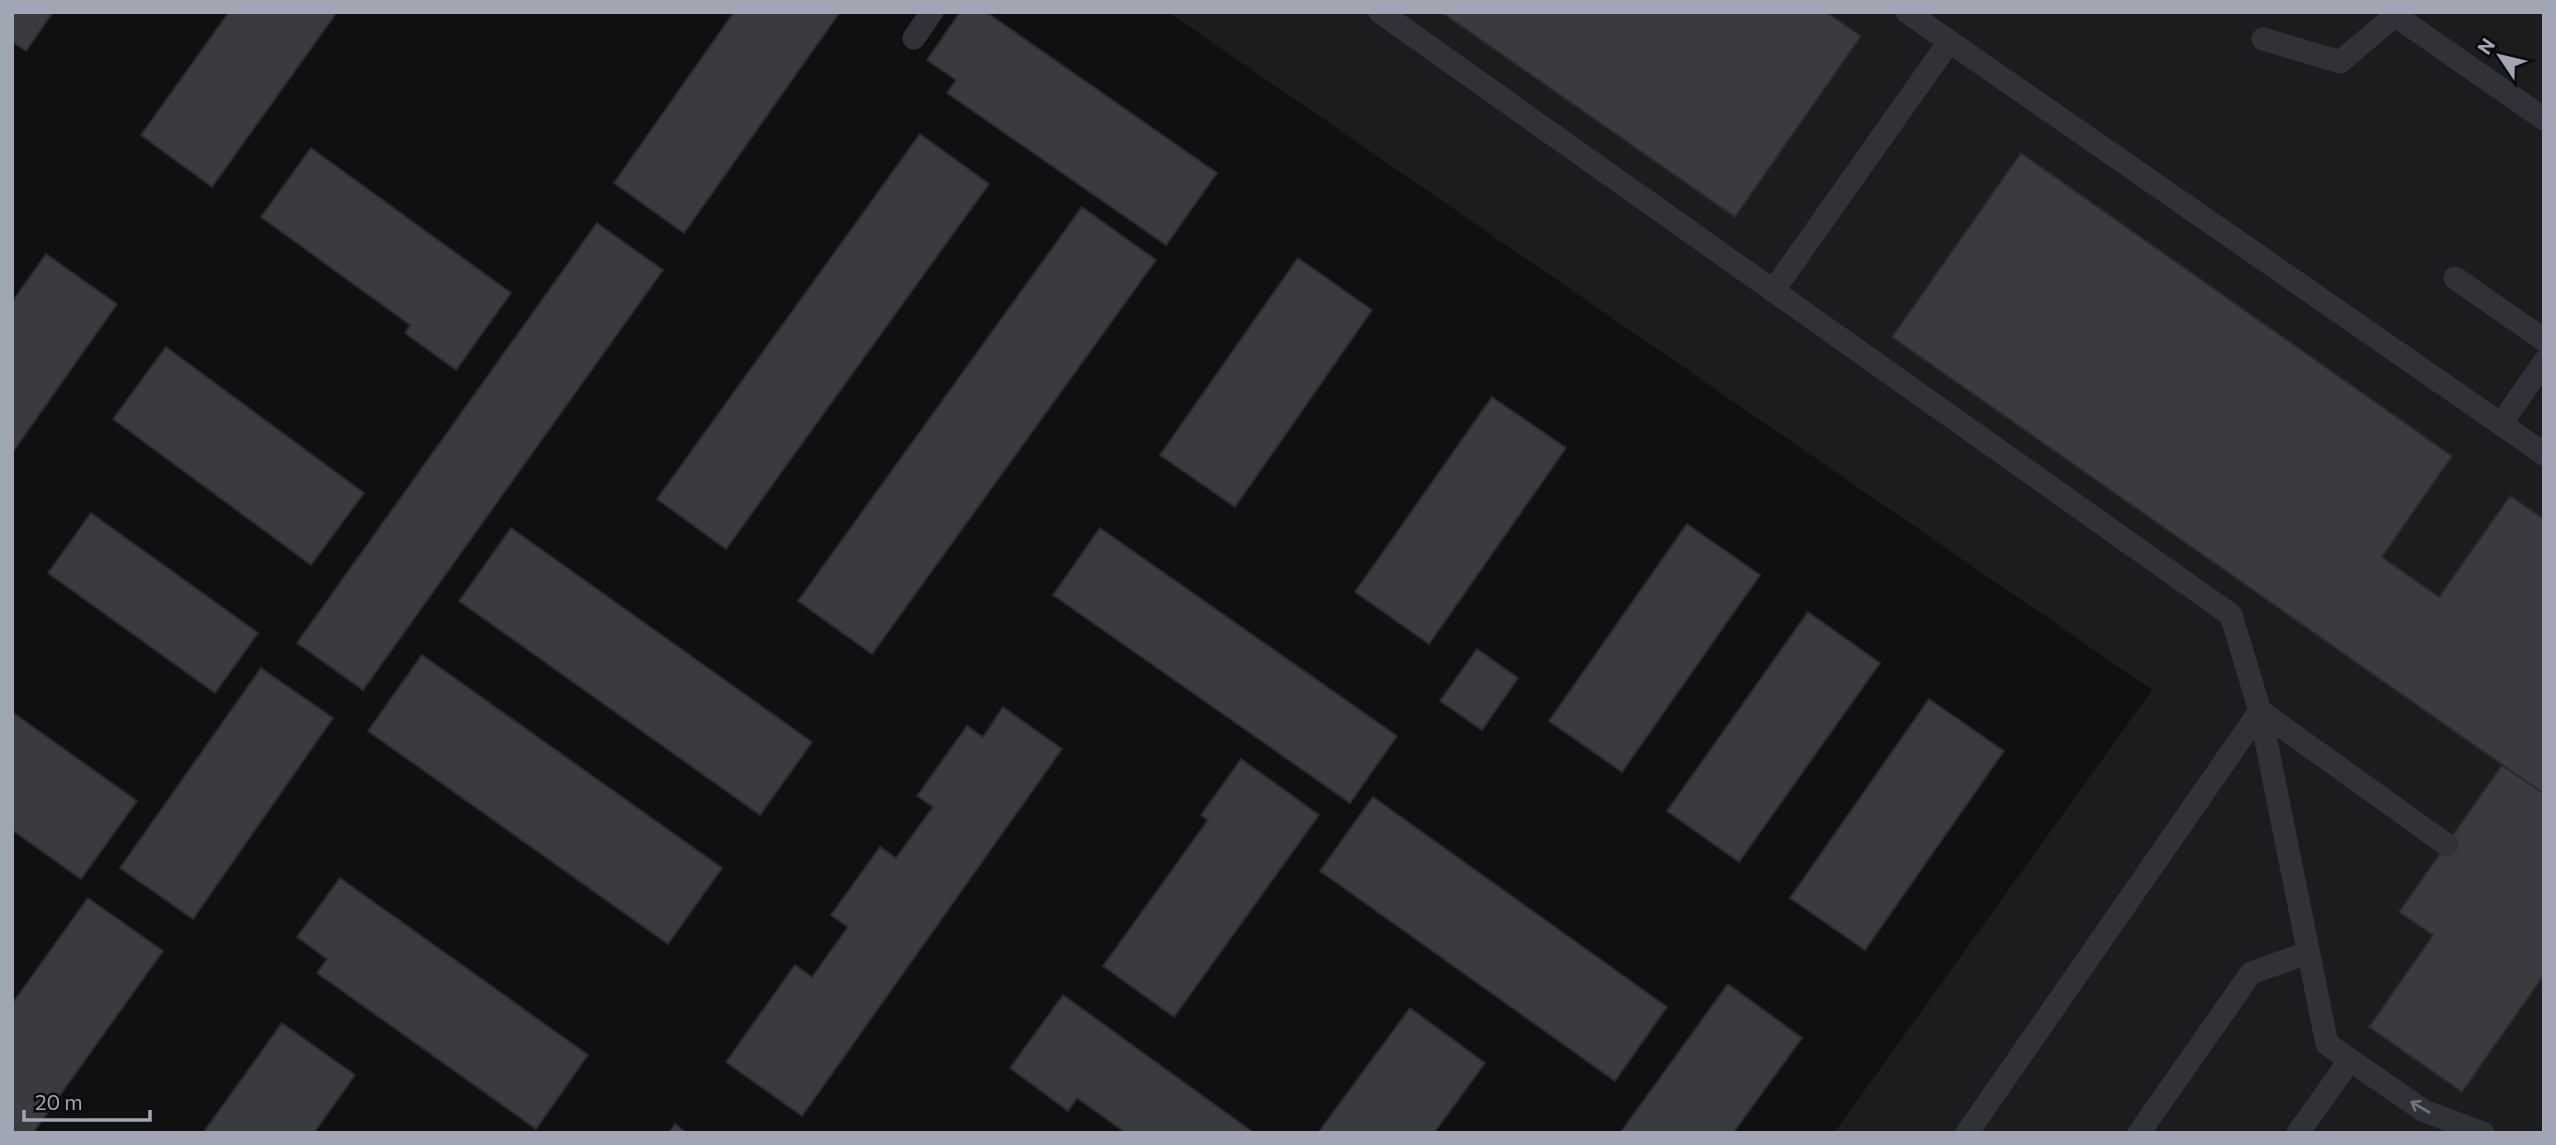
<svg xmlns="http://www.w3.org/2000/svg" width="2556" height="1145" font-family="Commissioner,sans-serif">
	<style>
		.built { fill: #1c1c1f }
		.building { fill: #3a3b3f; stroke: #2a2a2e; stroke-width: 2 }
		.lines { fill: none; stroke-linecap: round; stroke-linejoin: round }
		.lane { stroke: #313237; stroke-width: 23 }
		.oneway { stroke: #6e727b }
	</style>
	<rect width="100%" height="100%" fill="#101012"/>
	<path class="built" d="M1168,12H2544V1133H1834L2152,690Z"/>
	<path class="building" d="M12,12H53L26,51L12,42Z
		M229,12H337L212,187L141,135Z
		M734,12H840L684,233L614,183Z
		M960,12H986L1217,173L1166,245L947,93L956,80L927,60Z
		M1441,12H1826L1861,36L1735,217Z
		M920,134L989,184L726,549L657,499Z
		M311,148L511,293L456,370L405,333L410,325L261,217Z
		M2021,153L2452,456L2382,557L2439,597L2510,496L2544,519V794L1892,337Z
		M1082,207L1156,260L872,654L798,601Z
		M597,223L663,270L363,690L297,643Z
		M46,254L117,304L12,453V302Z
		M1298,258L1372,310L1235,507L1160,455Z
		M166,347L364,493L311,565L113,419Z
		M1492,397L1566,448L1429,644L1355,592Z
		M91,513L258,633L215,693L48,573Z
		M1687,524L1760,575L1622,772L1549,721Z
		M511,528L812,742L760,815L459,601Z
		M1100,528L1397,736L1350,803L1053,595Z
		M1808,612L1880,663L1739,862L1667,811Z
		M1477,649L1518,678L1482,730L1440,701Z
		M422,655L722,868L668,944L368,731Z
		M261,668L333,718L193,919L120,868Z
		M1929,699L2004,751L1865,950L1790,898Z
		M1003,707L1062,749L802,1116L726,1062L795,965L812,977L848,927L831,915L880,847L896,858L933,807L917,796L967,726L983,737Z
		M12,712L137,801L81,879L12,830Z
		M1241,759L1319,815L1174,1017L1103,966L1208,820L1201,815Z
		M2502,765L2544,794V975L2462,1092L2369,1027L2433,935L2399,912Z
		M1373,797L1667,1007L1615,1081L1320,871Z
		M340,878L588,1055L536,1129L317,973L327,959L297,937Z
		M88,898L163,951L33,1133H12V1004Z
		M1728,984L1802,1038L1733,1133H1620Z
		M1063,995L1254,1133H1126L1077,1098L1068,1111L1010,1068Z
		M1410,1008L1485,1063L1434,1133H1318Z
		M282,1023L355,1075L314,1133H203Z
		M675,1124L687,1133H668Z"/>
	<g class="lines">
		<path class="lane" d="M1380,12L2231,615L2260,711L2327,1044L2424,1111L2483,1133
			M1907,12L2544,454
			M2396,16L2544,119
			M914,38L932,12
			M2263,39L2340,62L2399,12
			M2455,278L2544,340
			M1773,291L1949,42
			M2501,424L2544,362
			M1967,1133L2260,711L2447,845
			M2139,1133L2251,973L2307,953
			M2298,1133L2350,1060"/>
	</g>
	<defs><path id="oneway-shaft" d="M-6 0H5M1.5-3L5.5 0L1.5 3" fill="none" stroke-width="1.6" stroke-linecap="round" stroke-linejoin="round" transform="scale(1.75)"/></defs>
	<use class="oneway" href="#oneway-shaft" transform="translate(2420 1107) rotate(-150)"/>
	<rect width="2556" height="1145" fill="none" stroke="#a0a6b3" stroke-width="28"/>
	<g transform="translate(2500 56) rotate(305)" stroke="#0b0b0c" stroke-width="5" paint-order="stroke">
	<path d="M0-5L12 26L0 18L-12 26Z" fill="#a0a6b3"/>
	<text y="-10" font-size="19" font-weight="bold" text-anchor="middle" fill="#a0a6b3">N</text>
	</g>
	<path d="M24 1110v10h126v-10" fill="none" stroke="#a0a6b3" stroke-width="3.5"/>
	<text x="35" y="1110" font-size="21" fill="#a0a6b3" stroke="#0b0b0c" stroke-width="5" paint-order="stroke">20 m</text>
</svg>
